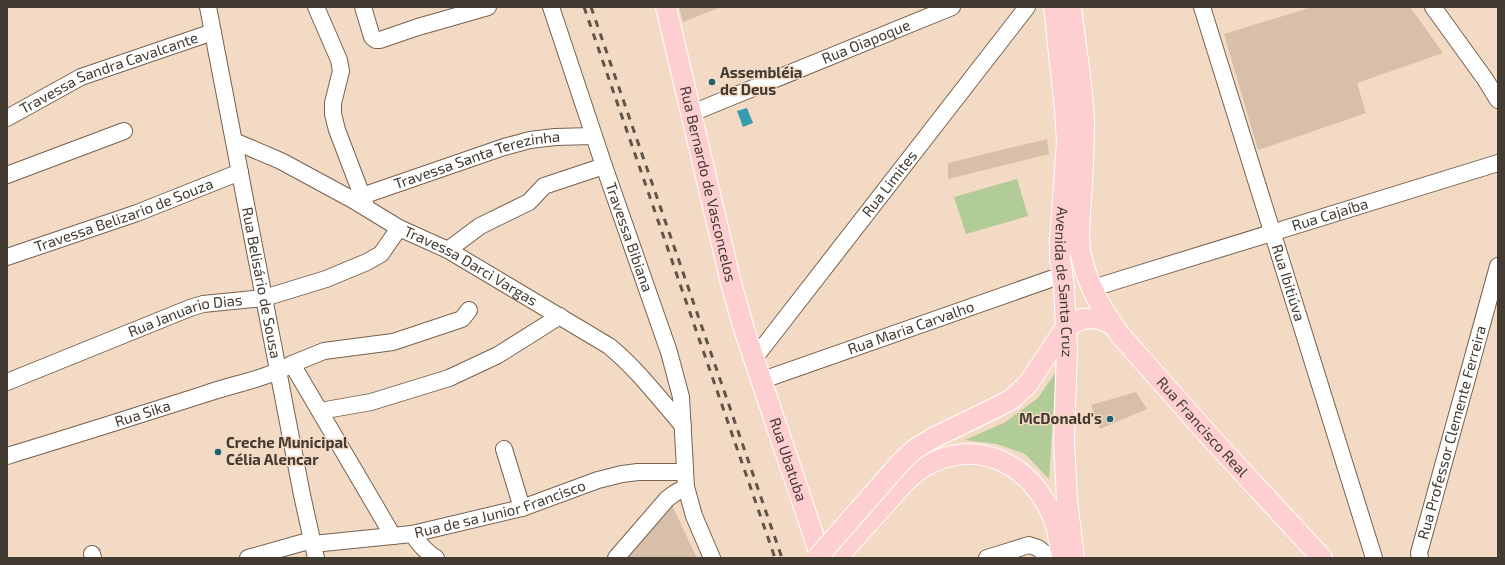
<svg xmlns="http://www.w3.org/2000/svg" width="1505" height="565" font-family="'Exo 2',sans-serif">
	<style>
		.green { fill: #b2cc97 }
		.water { fill: #359dae }
		.building { fill: #d7bfaa }
		.lines { fill: none; stroke-linecap: round; stroke-linejoin: round }
		.minor-casing { stroke: #77624f; stroke-width: 18 }
		.major-casing { stroke: #fff; stroke-width: 22 }
		.minor { stroke: #fff; stroke-width: 16 }
		.major { stroke: #fecfd0; stroke-width: 20 }
		.rail { stroke: #61554a; stroke-width: 3; stroke-dasharray: 7 7; stroke-linecap: butt }
		.major-bridge-casing { stroke: #fff; stroke-width: 22; stroke-linecap: butt }
		.major-bridge { stroke: #fecfd0; stroke-width: 20 }
		.poi-dot { fill: #1b6272; stroke: #f2dac4; stroke-width: 1.5 }
		.labels { text-anchor: middle; stroke-width: 3; stroke-linejoin: round; paint-order: stroke }
		.street-label { font-size: 15px; fill: #433a31; stroke: #f2dac4 }
		.poi-label { font-size: 15px; font-weight: bold; fill: #433a31; stroke: #f2dac4; text-anchor: start }
	</style>
	<rect width="100%" height="100%" fill="#f2dac4"/>
	<path class="green" d="M1017,179L1028,216L966,234L954,197Z
		M1056,372L1049,479L1025,454L997,444L965,440L1004,423L1038,398Z"/>
	<path class="water" d="M747,108L753,123L743,127L737,111Z"/>
	<path class="building" d="M679,7H721L683,22Z
		M1312,7H1410L1443,53L1357,83L1366,113L1258,150L1224,34Z
		M1047,139L1049,154L948,179V163Z
		M1136,392L1147,409L1100,429L1091,405Z
		M671,503L697,558H621Z"/>
	<g class="lines">
		<defs>
			<g id="minor">
				<path id="s1" d="M208,7L302,495L316,558"/>
				<path d="M316,7L339,60L341,71L333,103V114L337,130L366,206"/>
				<path d="M363,7L372,37L376,40H380L418,27L488,7"/>
				<path id="s2" d="M551,7L604,166L669,352L681,397L686,487L694,516L712,558"/>
				<path id="s3" d="M1202,7L1374,558"/>
				<path d="M1433,7L1485,79L1498,100"/>
				<path id="s4" d="M692,113L952,7"/>
				<path id="s5" d="M7,118L81,77L213,32"/>
				<path id="s6" d="M234,141L281,161L353,200L399,228L448,250L609,346C637,369 659,398 683,426"/>
				<path d="M7,175L124,131"/>
				<path id="s7" d="M362,196L504,147L530,140L555,137L594,136"/>
				<path d="M448,250L480,226L529,202L544,186L604,166"/>
				<path id="s8" d="M7,257L137,213L240,172"/>
				<path id="s9" d="M1093,288L1498,163"/>
				<path id="s10" d="M753,360L1027,7"/>
				<path d="M292,364L324,351L393,342L462,319L469,310"/>
				<path id="s11" d="M760,381L1062,275"/>
				<path id="s12" d="M7,382L190,308L203,304L264,298L326,279L367,262L381,254L399,228"/>
				<path d="M320,411L371,402L449,378L498,355L560,316"/>
				<path d="M504,449L522,508"/>
				<path id="s13" d="M7,456C73,436 139,415 205,394C233,384 266,379 292,364L393,536"/>
				<path d="M412,534C419,543 426,553 436,558"/>
				<path id="s14" d="M313,544L412,534L522,508L598,480L622,474L638,472H685"/>
				<path d="M92,554L93,558"/>
				<path d="M248,558L312,540"/>
				<path d="M616,558L667,499L675,493L686,487"/>
				<path d="M987,558L1029,545L1038,548L1050,558"/>
				<path id="s15" d="M1420,558L1419,553L1498,266"/>
			</g>
			<g id="major">
				<path id="s16" d="M666,7L731,283L744,329L821,558"/>
				<path id="s17" d="M1054,7L1065,110L1067,142L1060,239V259L1064,287L1067,348L1064,440L1067,500L1074,558"/>
				<path id="s18" d="M1071,7C1075,45 1083,83 1084,122C1084,148 1083,174 1081,200C1080,218 1077,237 1081,255C1087,284 1103,312 1121,336L1213,440L1322,558"/>
				<path d="M935,437L995,408L1012,399L1028,384L1066,327L1082,319L1097,318L1112,324"/>
				<path d="M837,558C854,539 871,520 888,501C898,490 909,476 922,468C976,435 1033,464 1054,520C1058,530 1059,541 1061,552"/>
			</g>
		</defs>
		<use href="#minor" class="minor-casing"/>
		<use href="#major" class="major-casing"/>
		<use href="#minor" class="minor"/>
		<use href="#major" class="major"/>
		<path class="rail" d="M584,7L775,558
			M591,7L782,558"/>
		<defs>
			<path id="major-bridge" d="M817,558L901,462L915,449L935,437"/>
		</defs>
		<use href="#major-bridge" class="major-bridge-casing"/>
		<use href="#major-bridge" class="major-bridge"/>
	</g>
	<g class="poi-dot">
		<circle cx="712" cy="82" r="4"/>
		<circle cx="1110" cy="419" r="4"/>
		<circle cx="218" cy="452" r="4"/>
	</g>
	<g class="labels">
		<g class="street-label">
			<text dy="5" stroke="none"><textPath href="#s4" startOffset="188">Rua Oiapoque</textPath></text>
			<text dy="5" stroke="none"><textPath href="#s5" startOffset="112">Travessa Sandra Cavalcante</textPath></text>
			<text dy="5" stroke="none"><textPath href="#s7" startOffset="121">Travessa Santa Terezinha</textPath></text>
			<text dy="5" stroke="none"><textPath href="#s10" startOffset="223">Rua Limites</textPath></text>
			<text dy="5" stroke="none"><textPath href="#s16" startOffset="182">Rua Bernardo de Vasconcelos</textPath></text>
			<text dy="5" stroke="none"><textPath href="#s9" startOffset="248">Rua Cajaíba</textPath></text>
			<text dy="5" stroke="none"><textPath href="#s8" startOffset="124">Travessa Belizario de Souza</textPath></text>
			<text dy="5" stroke="none"><textPath href="#s2" startOffset="243">Travessa Bibiana</textPath></text>
			<text dy="5" stroke="none"><textPath href="#s6" startOffset="268">Travessa Darci Vargas</textPath></text>
			<text dy="5" stroke="none"><textPath href="#s17" startOffset="276">Avenida de Santa Cruz</textPath></text>
			<text dy="5" stroke="none"><textPath href="#s1" startOffset="281">Rua Belisário de Sousa</textPath></text>
			<text dy="5" stroke="none"><textPath href="#s3" startOffset="289">Rua Ibitiúva</textPath></text>
			<text dy="5" stroke="none"><textPath href="#s12" startOffset="191">Rua Januario Dias</textPath></text>
			<text dy="5" stroke="none"><textPath href="#s11" startOffset="160">Rua Maria Carvalho</textPath></text>
			<text dy="5" stroke="none"><textPath href="#s13" startOffset="142">Rua Sika</textPath></text>
			<text dy="5" stroke="none"><textPath href="#s18" startOffset="462">Rua Francisco Real</textPath></text>
			<text dy="5" stroke="none"><textPath href="#s15" startOffset="130">Rua Professor Clemente Ferreira</textPath></text>
			<text dy="5" stroke="none"><textPath href="#s16" startOffset="469">Rua Ubatuba</textPath></text>
			<text dy="5" stroke="none"><textPath href="#s14" startOffset="191">Rua de sa Junior Francisco</textPath></text>
		</g>
		<g class="poi-label">
			<text x="720" y="78">Assembléia<tspan x="720" dy="17">de Deus</tspan></text>
			<text x="1102" y="424" text-anchor="end">McDonald's</text>
			<text x="226" y="448">Creche Municipal<tspan x="226" dy="17">Célia Alencar</tspan></text>
		</g>
	</g>
	<rect width="1505" height="565" fill="none" stroke="#433a31" stroke-width="16"/>
</svg>
